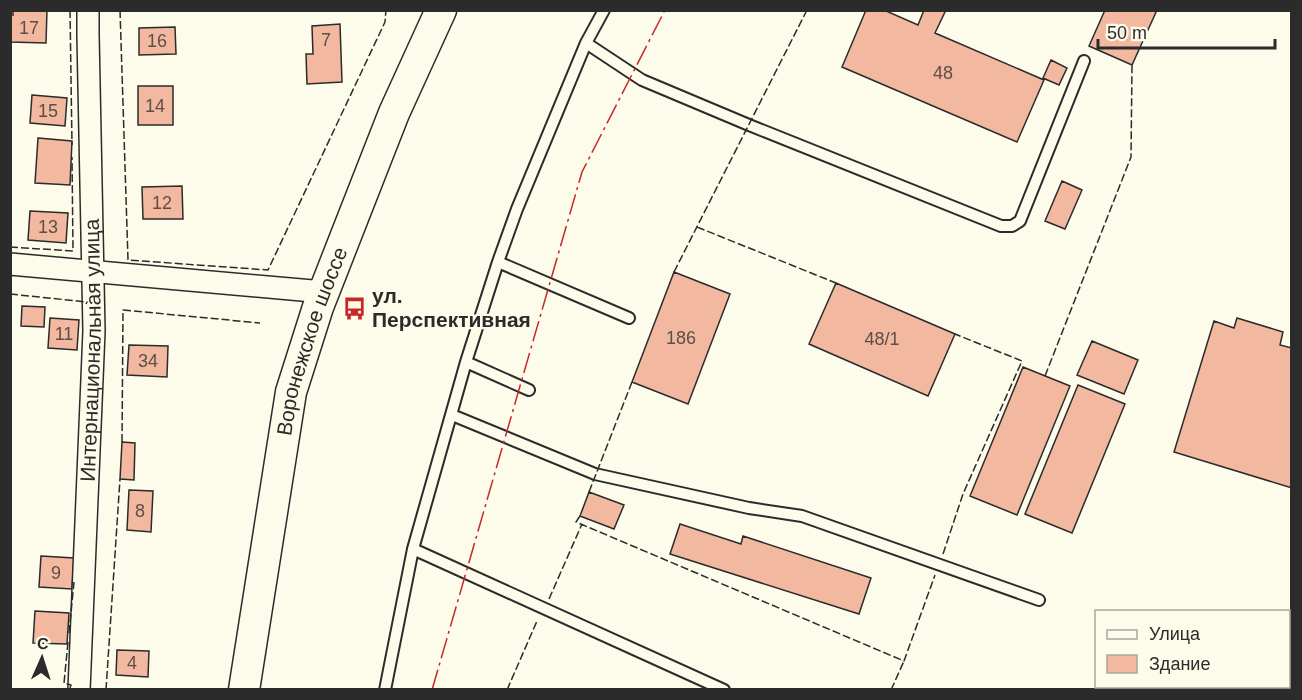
<svg xmlns="http://www.w3.org/2000/svg" width="1302" height="700" font-family="Helvetica,sans-serif">
	<style>
		.building { fill: #f2b8a0; stroke: #2b2b2b; stroke-width: 1.5 }
		.lines { fill: none; stroke-linecap: round; stroke-linejoin: round }
		.lane-casing { stroke: #2b2b2b; stroke-width: 14 }
		.street-casing { stroke: #2b2b2b; stroke-width: 24 }
		.secondary-casing { stroke: #2b2b2b; stroke-width: 33 }
		.lane { stroke: #fdfbea; stroke-width: 10 }
		.street { stroke: #fdfbea; stroke-width: 21 }
		.secondary { stroke: #fdfbea; stroke-width: 30 }
		.fence { stroke: #2b2b2b; stroke-width: 1.5; stroke-dasharray: 8 3; stroke-linecap: butt }
		.power { stroke: #c62828; stroke-width: 1.5; stroke-dasharray: 21 4.5 3 4.5; stroke-linecap: butt }
		.labels { text-anchor: middle; stroke-width: 4.5; stroke-linejoin: round; paint-order: stroke }
		.number-label { font-size: 18px; fill: #5d4e48 }
		.poi-label { font-size: 21px; font-weight: bold; fill: #2b2b2b; stroke: #fdfbea; text-anchor: start }
		.street-label { font-size: 21px; fill: #2b2b2b; stroke: #fdfbea }
	</style>
	<rect width="100%" height="100%" fill="#fdfbea"/>
	<path class="building" d="M13,10H47L46,43L10,42V15H13Z
		M866,10H884L918,25L924,10H942L945,12L935,33L1044,80L1017,142L842,67Z
		M1105,10H1157L1132,65L1089,46Z
		M340,24L342,82L307,84L306,54H313L312,26Z
		M175,27L176,54L139,55V28Z
		M1051,60L1067,68L1059,85L1043,78Z
		M138,86H173V125H138Z
		M32,95L67,98L65,126L30,123Z
		M38,138L72,141L70,185L35,183Z
		M1062,181L1082,190L1065,229L1045,221Z
		M182,186L183,219H143L142,187Z
		M30,211L68,213L66,243L28,240Z
		M674,272L730,294L688,404L632,382Z
		M836,283L955,334L928,396L809,344Z
		M22,306L45,307L44,327L21,326Z
		M50,318L79,320L77,350L48,348Z
		M1237,318L1283,332L1280,345L1292,348V488L1174,452L1214,321L1234,328Z
		M1092,341L1138,360L1124,394L1077,375Z
		M129,345L168,346L167,377L127,375Z
		M1023,367L1070,386L1017,515L970,496Z
		M1078,385L1125,404L1072,533L1025,514Z
		M122,442L135,443L134,480L120,479Z
		M129,490L153,491L151,532L127,530Z
		M589,492L624,505L614,529L580,516Z
		M680,524L741,544L743,536L871,578L859,614L670,554Z
		M41,556L74,558L72,589L39,587Z
		M35,611L69,613L67,644L33,643Z
		M117,650L149,651L148,677L116,675Z
		M1210,686H1246L1245,690H1209Z"/>
	<g class="lines">
		<defs>
			<path id="lane" d="M586,43L642,80L749,125L1001,226H1012L1020,221L1084,61
				M498,262L629,318
				M466,362L529,390
				M452,415L595,474L749,508L802,516L1039,600
				M413,549L724,690
				M385,690L413,549L466,362L498,262L517,209L586,43L604,10"/>
			<g id="street">
				<path d="M10,264L324,292"/>
				<path id="s1" d="M79,690L94,331L88,35V10"/>
			</g>
			<g id="secondary">
				<path id="s2" d="M244,690L291,392L318,307L394,113L441,10"/>
			</g>
		</defs>
		<use href="#lane" class="lane-casing"/>
		<use href="#street" class="street-casing"/>
		<use href="#secondary" class="secondary-casing"/>
		<use href="#lane" class="lane"/>
		<use href="#street" class="street"/>
		<use href="#secondary" class="secondary"/>
		<path class="fence" d="M70,10L72,145
			M120,10L128,260L268,270L385,22L386,10
			M697,227L836,283
			M10,247L73,251L72,157
			M674,272L807,10
			M10,294L87,302L86,304
			M1045,376L1131,157L1132,65
			M122,442L123,310L260,323
			M589,492L632,382
			M580,516L576,522L904,661L935,575
			M943,554L963,494L1022,361L955,334
			M549,599L582,524
			M69,633L74,582
			M68,642L64,683L71,685L70,688
			M106,690L120,479
			M507,690L537,621
			M891,690L904,661"/>
		<path class="power" d="M432,690L582,172L665,10"/>
	</g>
	<defs>
		<symbol id="bus-bare" viewBox="-9 -9 18 18"><path d="M-5-6H5V4H4V6H2V4H-2V6H-4V4H-5ZM-3.5-4V0h7V-4ZM-3.5 1.2v1.5H-2V1.2ZM2 1.2v1.5H3.5V1.2Z" fill="#c62828" stroke="#fdfbea" stroke-width="2.5" paint-order="stroke"/></symbol>
	</defs>
	<g fill-rule="evenodd">
		<use href="#bus-bare" x="338" y="292" width="33" height="33"/>
	</g>
	<g class="labels">
		<g class="number-label">
			<text x="29" y="34">17</text>
			<text x="326" y="46">7</text>
			<text x="157" y="47">16</text>
			<text x="943" y="79">48</text>
			<text x="155" y="112">14</text>
			<text x="48" y="117">15</text>
			<text x="162" y="209">12</text>
			<text x="48" y="233">13</text>
			<text x="64" y="340">11</text>
			<text x="681" y="344">186</text>
			<text x="882" y="345">48/1</text>
			<text x="148" y="367">34</text>
			<text x="140" y="517">8</text>
			<text x="56" y="579">9</text>
			<text x="132" y="669">4</text>
		</g>
		<g class="poi-label">
			<text x="372" y="303">ул.<tspan x="372" dy="24">Перспективная</tspan></text>
		</g>
		<g class="street-label">
			<text dy="7" stroke="none"><textPath href="#s2" startOffset="356">Воронежское шоссе</textPath></text>
			<text dy="7" stroke="none"><textPath href="#s1" startOffset="340">Интернациональная улица</textPath></text>
		</g>
	</g>
	<rect width="1302" height="700" fill="none" stroke="#2b2b2b" stroke-width="24"/>
	<rect x="1095" y="610" width="195" height="78" fill="#fdfbea" stroke="#a9a89e" stroke-width="1.5"/>
	<rect x="1107" y="630" width="30" height="9" fill="#fdfbea" stroke="#a9a89e" stroke-width="1.5"/>
	<text x="1149" y="640" font-size="18" fill="#2b2b2b">Улица</text>
	<rect x="1107" y="655" width="30" height="18" fill="#f2b8a0" stroke="#a9a89e" stroke-width="1.5"/>
	<text x="1149" y="670" font-size="18" fill="#2b2b2b">Здание</text>
	<g transform="translate(42 658) rotate(3)" stroke="#fdfbea" stroke-width="4.5" paint-order="stroke">
	<path d="M0-4.5L10 22L0 15L-10 22Z" fill="#2b2b2b"/>
	<text y="-9" font-size="16" font-weight="bold" text-anchor="middle" fill="#2b2b2b">С</text>
	</g>
	<path d="M1098 39v9h177v-9" fill="none" stroke="#2b2b2b" stroke-width="3"/>
	<text x="1107" y="39" font-size="18" fill="#2b2b2b" stroke="#fdfbea" stroke-width="4.5" paint-order="stroke">50 m</text>
</svg>
